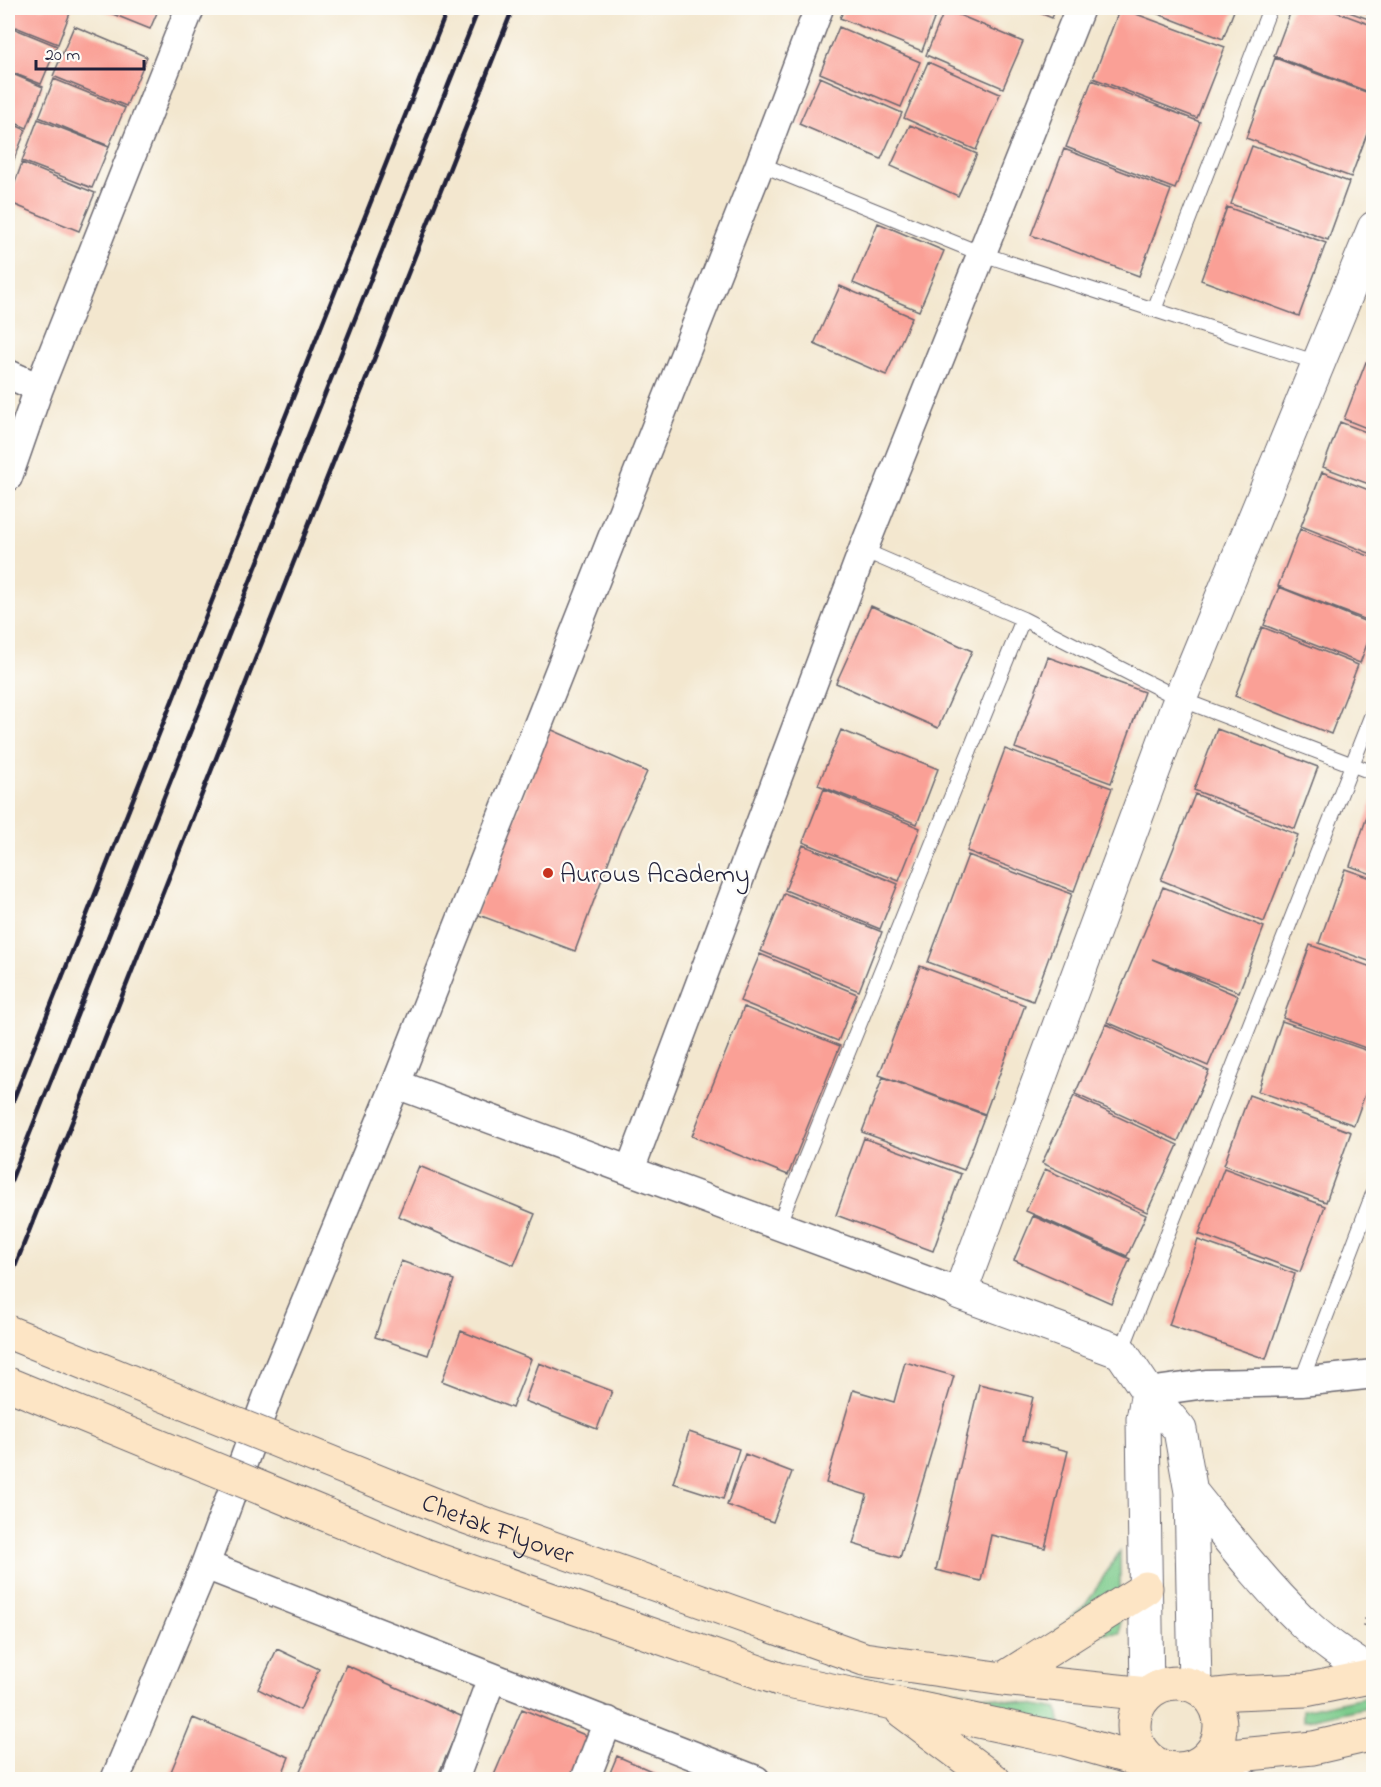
<svg xmlns="http://www.w3.org/2000/svg" width="1381" height="1787" font-family="'Indie Flower',sans-serif">
	<style>
		.green { fill: #7ccb8b; stroke: #4f7663; stroke-width: 1.5 }
		.building { fill: #faa096 }
		.lines { fill: none; stroke-linecap: round; stroke-linejoin: round }
		.service-casing { stroke: #6b676f; stroke-width: 16 }
		.minor-casing { stroke: #6b676f; stroke-width: 31 }
		.tertiary-casing { stroke: #6b676f; stroke-width: 35 }
		.secondary-casing { stroke: #6b676f; stroke-width: 35 }
		.path { stroke: #6b676f; stroke-width: 4; stroke-dasharray: 1.5 4.5; stroke-linecap: butt }
		.service { stroke: #fff; stroke-width: 14 }
		.minor { stroke: #fff; stroke-width: 28 }
		.tertiary { stroke: #fff; stroke-width: 33 }
		.secondary { stroke: #fde5c5; stroke-width: 33 }
		.rail { stroke: #22223b; stroke-width: 4.5 }
		.secondary-bridge-casing { stroke: #6b676f; stroke-width: 35; stroke-linecap: butt }
		.secondary-bridge { stroke: #fde5c5; stroke-width: 33 }
		.poi-dot { fill: #c8321e; stroke: #fdfcf7; stroke-width: 2 }
		.labels { text-anchor: middle; stroke-width: 4.5; stroke-linejoin: round; paint-order: stroke }
		.poi-label { font-size: 26px; fill: #22223b; stroke: #fdfcf7; text-anchor: start }
		.street-label { font-size: 26px; fill: #22223b; stroke: #fdfcf7 }
	</style>
	<rect width="100%" height="100%" fill="#fdfcf7"/>
	<filter id="ink" filterUnits="userSpaceOnUse"><feTurbulence type="fractalNoise" baseFrequency=".0167" numOctaves="2"/><feDisplacementMap in="SourceGraphic" scale="12" xChannelSelector="R" yChannelSelector="G"/><feConvolveMatrix kernelMatrix="1 2 1 2 8 2 1 2 1" color-interpolation-filters="sRGB"/></filter>
	<filter id="wash" filterUnits="userSpaceOnUse"><feTurbulence type="fractalNoise" baseFrequency=".008" numOctaves="4" result="noise"/><feDisplacementMap in="SourceGraphic" scale="24" xChannelSelector="R" yChannelSelector="G"/><feGaussianBlur stdDeviation="1.35" result="paint"/><feColorMatrix in="noise" values="0 0 0 0 0 0 0 0 0 0 0 0 0 0 0 0 0 1.4 0 .05"/><feComposite in="paint" operator="in"/></filter>
	<g filter="url(#wash)">
		<rect width="100%" height="100%" fill="#f3e7cf"/>
		<path class="green" d="M1120,1551V1633L1051,1636L1086,1604Z
			M854,1677L930,1686L1058,1709L1061,1727L917,1699Z
			M1373,1695V1706L1303,1721V1710Z"/>
		<g id="blocks">
			<path class="building" d="M8,8H72L58,44L8,24Z
				M98,8H159L150,29Z
				M845,8H927L937,11L922,51L840,18Z
				M1028,8H1056L1052,18Z
				M1120,8L1225,47L1197,118L1093,78Z
				M1143,8H1235L1223,39Z
				M1292,8H1326L1374,26V94L1274,56Z
				M1338,8H1374V21Z
				M945,9L1023,42L1003,88L926,55Z
				M8,26L57,46L41,84L8,71Z
				M74,26L147,57L126,106L53,76Z
				M839,27L920,62L901,107L820,73Z
				M1275,58L1374,95V115L1351,177L1246,138Z
				M928,62L1000,94L976,150L904,118Z
				M8,72L43,87L27,128L8,120Z
				M820,77L902,113L881,159L799,124Z
				M54,79L125,108L109,146L39,117Z
				M1092,80L1200,122L1175,189L1066,147Z
				M38,119L109,147L92,188L22,161Z
				M8,122L26,130L8,174Z
				M910,125L977,154L958,196L891,166Z
				M1252,146L1349,182L1328,240L1231,204Z
				M1064,149L1171,190L1139,276L1031,235Z
				M22,163L95,193L79,231L8,202Z
				M1227,207L1326,243L1299,316L1201,280Z
				M878,223L944,251L919,311L853,283Z
				M840,286L912,317L886,375L814,344Z
				M1366,362L1374,365V431L1344,419Z
				M1340,422L1374,435V486L1323,467Z
				M1322,472L1374,492V555L1301,526Z
				M1300,529L1374,558V618L1372,622L1278,586Z
				M1279,587L1374,625L1360,663L1264,625Z
				M871,606L972,651L938,728L836,683Z
				M1262,627L1358,665L1331,734L1235,696Z
				M1048,657L1144,692L1111,783L1015,748Z
				M550,729L647,772L620,831L575,951L476,914Z
				M1217,729L1318,767L1295,829L1194,790Z
				M841,730L938,769L917,824L818,785Z
				M1005,749L1112,788L1074,891L967,851Z
				M824,789L920,828L899,881L803,842Z
				M1195,794L1298,835L1264,922L1161,880Z
				M1373,799H1374V875L1350,866Z
				M803,845L898,884L880,929L785,890Z
				M968,855L1072,894L1033,1001L928,962Z
				M1345,869L1374,879V963L1319,943Z
				M1163,887L1264,927L1239,992L1152,959L1238,996L1208,1066L1107,1022Z
				M784,893L882,932L859,991L761,951Z
				M1310,945L1374,968V1051L1283,1018Z
				M760,954L857,994L838,1041L740,1001Z
				M920,966L1025,1005L985,1114L879,1075Z
				M744,1007L840,1046L788,1175L692,1136Z
				M1282,1021L1374,1053V1069L1354,1125L1258,1091Z
				M1106,1024L1209,1071L1178,1141L1075,1094Z
				M883,1077L985,1115L964,1170L862,1132Z
				M1249,1095L1351,1132L1326,1202L1224,1165Z
				M1074,1096L1178,1145L1147,1212L1042,1163Z
				M864,1138L961,1174L933,1251L836,1215Z
				M419,1166L535,1214L514,1265L398,1216Z
				M1224,1168L1325,1206L1300,1272L1199,1234Z
				M1045,1169L1146,1215L1127,1256L1026,1211Z
				M1033,1216L1130,1259L1111,1303L1014,1260Z
				M1198,1240L1295,1274L1266,1359L1169,1325Z
				M401,1261L454,1280L428,1355L375,1337Z
				M461,1331L531,1359L512,1408L442,1381Z
				M905,1362L954,1376L900,1558L853,1544L867,1495L826,1483L853,1390L894,1402Z
				M539,1363L612,1391L597,1429L525,1401Z
				M979,1384L1033,1397L1023,1440L1068,1451L1045,1548L991,1535L981,1581L936,1570Z
				M689,1432L739,1449L723,1499L673,1483Z
				M745,1454L792,1472L773,1522L727,1505Z
				M277,1649L319,1669L300,1710L258,1689Z
				M346,1665L463,1717L436,1780H296Z
				M522,1709L597,1740L580,1780H492Z
				M193,1718L289,1757L280,1780H184L170,1774Z
				M617,1756L672,1780H607Z"/>
		</g>
	</g>
	<g filter="url(#ink)">
		<use href="#blocks" fill-opacity="0" stroke="#6b676f" stroke-width="1.5"/>
		<g class="lines">
			<defs>
				<path id="service" d="M760,164L982,254L1318,363
					M1154,310L1270,8
					M863,550L1023,619L1180,699L1374,773
					M778,1226L1023,619
					M1121,1352L1374,709
					M1301,1382L1374,1191
					M1223,1765L1255,1780"/>
				<path id="minor" d="M8,374L39,388
					M8,477L39,388L190,8
					M396,1084L960,1293
					M630,1170L863,550L1080,8
					M1148,1392L1206,1384L1301,1382L1374,1374
					M205,1565L756,1780
					M115,1780L205,1565L276,1374L396,1084L760,164L819,8
					M454,1780L492,1677
					M585,1780L608,1721"/>
				<path id="tertiary" d="M1191,1492C1226,1535 1260,1580 1300,1619C1321,1641 1348,1658 1374,1675
					M1195,1686L1191,1492L1180,1430L1148,1392L1121,1352L960,1293L1180,699L1374,228
					M1147,1694L1143,1419L1148,1392
					M1192,1767L1195,1780"/>
				<path id="secondary" d="M825,1645L864,1659L1003,1679L1147,1694
					M779,1679L1064,1739L1159,1766
					M1003,1679L1146,1588
					M1134 1726a43 43 0 1 1 86 0a43 43 0 1 1-86 0Z
					M1209,1696L1235,1693L1305,1690L1374,1676
					M902,1711L994,1780
					M1207,1758L1313,1748L1374,1734"/>
			</defs>
			<use href="#service" class="service-casing"/>
			<use href="#minor" class="minor-casing"/>
			<use href="#tertiary" class="tertiary-casing"/>
			<use href="#secondary" class="secondary-casing"/>
			<path class="path" d="M1364,1626L1366,1616L1374,1615"/>
			<use href="#service" class="service"/>
			<use href="#minor" class="minor"/>
			<use href="#tertiary" class="tertiary"/>
			<use href="#secondary" class="secondary"/>
			<path class="rail" d="M8,1113L448,8
				M8,1188L479,8
				M8,1284L513,8"/>
			<defs>
				<g id="secondary-bridge">
					<path id="s1" d="M8,1332L463,1516L825,1645"/>
					<path d="M8,1384L424,1555L779,1679"/>
				</g>
			</defs>
			<use href="#secondary-bridge" class="secondary-bridge-casing"/>
			<use href="#secondary-bridge" class="secondary-bridge"/>
		</g>
	</g>
	<circle class="poi-dot" cx="548" cy="873" r="6"/>
	<g class="labels">
		<g class="poi-label">
			<text x="560" y="882">Aurous Academy</text>
		</g>
		<g class="street-label">
			<text dy="9" stroke="none"><textPath href="#s1" startOffset="528">Chetak Flyover</textPath></text>
		</g>
	</g>
	<rect width="1381" height="1787" fill="none" stroke="#fdfcf7" stroke-width="30"/>
	<path d="M36 60v9h108v-9" fill="none" stroke="#22223b" stroke-width="3"/>
	<text x="45" y="60" font-size="18" fill="#22223b" stroke="#fdfcf7" stroke-width="4.5" paint-order="stroke">20 m</text>
</svg>
